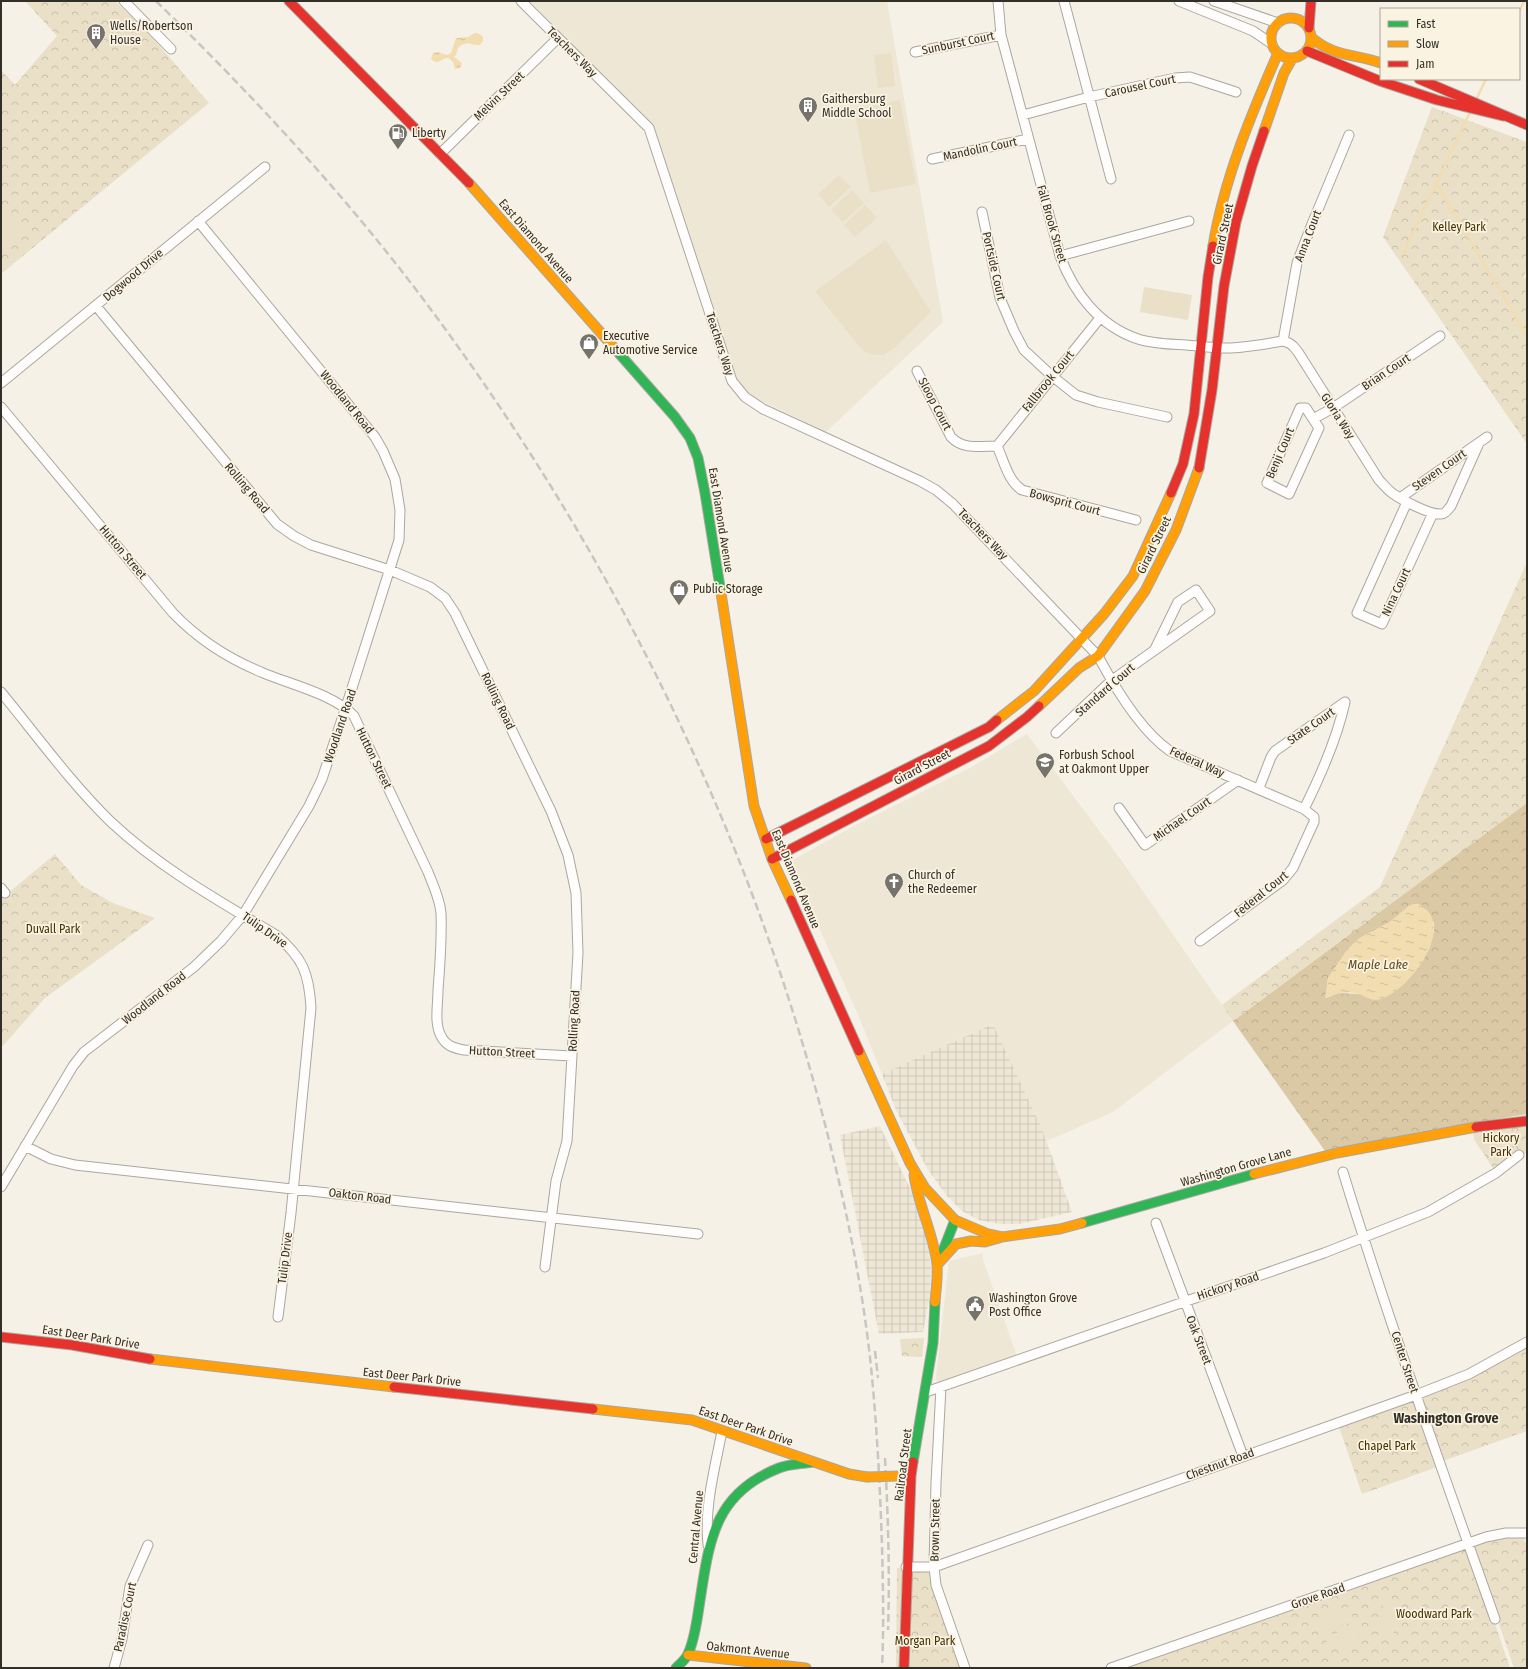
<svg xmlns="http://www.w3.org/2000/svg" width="1528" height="1669" font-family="'Fira Sans Condensed',sans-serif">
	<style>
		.built { fill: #efe7d5 }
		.industrial { fill: url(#industrial-grid) }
		.forest { fill: url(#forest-crowns); fill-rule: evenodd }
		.park { fill: url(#park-crowns) }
		.pitch { fill: #eadfc7 }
		.water { fill: url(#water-ripples) }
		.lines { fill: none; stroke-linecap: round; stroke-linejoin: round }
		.stream { stroke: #f2ddb0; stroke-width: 2.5 }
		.street-casing { stroke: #aaa7a0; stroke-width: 11 }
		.fast-casing { stroke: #aaa7a0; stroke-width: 11 }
		.slow-casing { stroke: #aaa7a0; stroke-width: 11 }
		.jam-casing { stroke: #aaa7a0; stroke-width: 11 }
		.street { stroke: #fefdfb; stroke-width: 9 }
		.fast { stroke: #30b455; stroke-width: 9 }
		.slow { stroke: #ff9f0a; stroke-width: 9 }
		.jam { stroke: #e5322d; stroke-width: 9 }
		.rail { stroke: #c6c6c3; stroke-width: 2.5; stroke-dasharray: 8 4; stroke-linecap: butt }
		.slow-bridge-casing { stroke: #aaa7a0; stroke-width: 11; stroke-linecap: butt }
		.slow-bridge { stroke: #ff9f0a; stroke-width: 9 }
		.labels { text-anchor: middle; stroke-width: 3.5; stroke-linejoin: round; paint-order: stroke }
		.poi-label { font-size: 12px; fill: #322f29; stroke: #fbf3e1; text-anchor: start }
		.street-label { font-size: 12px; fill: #322f29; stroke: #fbf3e1 }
		.park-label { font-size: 12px; fill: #433100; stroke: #fbf3e1 }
		.water-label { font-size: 13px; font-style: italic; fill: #5f4c1e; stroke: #fbf3e1 }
		.quarter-label { font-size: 14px; font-weight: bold; fill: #322f29; stroke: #fbf3e1 }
	</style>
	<defs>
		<pattern id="industrial-grid" width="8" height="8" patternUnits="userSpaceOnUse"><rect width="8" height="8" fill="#efe7d5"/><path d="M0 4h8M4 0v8" fill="none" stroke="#cdc6b7"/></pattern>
		<pattern id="forest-crowns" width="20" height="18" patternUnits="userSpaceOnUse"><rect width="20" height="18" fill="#dac9a4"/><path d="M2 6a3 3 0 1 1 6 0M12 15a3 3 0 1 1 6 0" fill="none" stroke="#bcad8d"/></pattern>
		<pattern id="park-crowns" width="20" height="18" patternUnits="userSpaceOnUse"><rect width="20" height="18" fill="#eadfc7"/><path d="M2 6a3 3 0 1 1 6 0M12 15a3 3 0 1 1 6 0" fill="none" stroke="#c9c0ab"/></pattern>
		<pattern id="water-ripples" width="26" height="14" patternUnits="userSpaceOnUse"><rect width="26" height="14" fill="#f2ddb0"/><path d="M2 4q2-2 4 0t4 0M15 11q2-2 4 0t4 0" fill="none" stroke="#d0be97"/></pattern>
	</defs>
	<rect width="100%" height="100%" fill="#f5f1e7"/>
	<path class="built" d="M530,1H887L943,322L826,432L747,394L735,380L654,130Z
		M1027,734L1124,864L1233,1021L1113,1112L1047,1141L993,1024L882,1074L859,1017L791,865L793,860L854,826L970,768Z
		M983,1253V1260L1017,1356L937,1382L936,1377L949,1261Z"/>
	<path class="industrial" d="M993,1024L1042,1129L1072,1212L1019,1224H999L979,1220L962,1211L946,1195L927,1168L896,1110L882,1074Z
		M880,1126L919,1207L928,1246L931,1267L930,1294L923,1332L879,1334L840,1135Z"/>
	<path class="forest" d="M1527,802V1114L1429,1130L1325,1151L1233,1021ZM1418,904L1434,923V931L1430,947L1421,963L1407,980L1358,994L1338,993L1326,998L1328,978L1348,949L1360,938L1390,922L1409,906Z"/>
	<path class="park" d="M25,1H115L143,27L209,103L1,274V70L15,85L57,36Z
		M1432,107L1527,142V264L1524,278L1527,279V444L1383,237Z
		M1527,562V803L1233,1021L1222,1005L1380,887Z
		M55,854L81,885L113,903L155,918L45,998L1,1048V899Z
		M1527,1122V1152L1495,1171L1475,1141L1472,1130Z
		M924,1338L922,1357L902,1356L900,1339Z
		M1527,1345V1431L1443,1461L1419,1395Z
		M1412,1398L1437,1467L1362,1494L1338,1424Z
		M1523,1536L1527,1547V1668H1514L1472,1544L1499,1537Z
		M1468,1545L1510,1668H1112Z
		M897,1568L930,1570L962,1668H896Z"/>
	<path class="pitch" d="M891,53L895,86L878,88L874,55Z
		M900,100L916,184L870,193L854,109Z
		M839,175L851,187L829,207L818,194Z
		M852,190L864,203L843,222L831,210Z
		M1,205L24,232L1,251Z
		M865,205L877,218L855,237L844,225Z
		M886,240L931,312L893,349L883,355L868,354L858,345L815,291Z
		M1144,287L1192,295L1188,320L1140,312Z
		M1383,1604L1397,1606L1393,1638L1378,1637Z
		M1349,1607L1354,1621L1323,1632L1319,1617Z
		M1356,1627L1360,1641L1329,1650L1325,1636Z"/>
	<path class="water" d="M475,33L480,34L483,37V41L480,45C471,45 465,40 458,48L456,55L454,57L462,63L460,68L455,69C454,66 454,62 451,60C444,53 440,68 431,59L433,53L438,52L447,55L451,53L456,38L468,37Z
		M1413,904L1422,905C1427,910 1432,914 1433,922C1439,949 1405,991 1381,999C1372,1002 1367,997 1358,994C1346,991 1336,993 1325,998L1328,978L1348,949L1360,938L1390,922L1405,909Z"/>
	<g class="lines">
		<path class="stream" d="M1519,12L1524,1
			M1477,98L1486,79
			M1436,183L1527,336
			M1403,254L1470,112"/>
		<defs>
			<path id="street" d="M124,1L171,49
				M521,1L649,128L732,381L745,397L763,409L920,481L936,490L953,504L1098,656C1114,686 1141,731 1170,751L1304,809L1314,817V822L1293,868L1283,880L1200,941
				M998,1L1001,35L1060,256C1074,293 1099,326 1138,339C1153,344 1171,344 1186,345C1199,346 1213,348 1226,348C1245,348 1264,344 1283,341L1289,343L1293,346L1298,352L1379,480C1383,484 1387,489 1392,493C1402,500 1430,515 1441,514C1446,514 1448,509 1451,506L1479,443
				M1064,1L1111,179
				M1179,1L1253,31L1272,44
				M1214,1L1278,23
				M915,52L1001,35
				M1023,115L1089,97L1175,78L1190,77L1236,92
				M440,154L558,38
				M932,159L1028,139
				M982,212L1000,298L1014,331L1024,350L1052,376L1076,395L1098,402L1167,417
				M1060,256L1189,221
				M96,306L277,524L294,536L311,545L390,570L430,587L445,598L455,613L551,811L568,855L576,893L578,953L567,1141L556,1181L545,1267
				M1283,341L1297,263L1312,224L1349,135
				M917,371L951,437C963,450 981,446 997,446
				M1,383L265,167
				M1,407L173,613C198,639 227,658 261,672C288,684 334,694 354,716L428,872C433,885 440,899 441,913C442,939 440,965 438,990C438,1005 434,1023 441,1036C446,1046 454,1048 464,1050L572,1056
				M1313,419L1319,428L1289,494L1267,483L1300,408H1306L1313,419L1333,408L1440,336
				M997,446C1004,461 1008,481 1022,490L1136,520
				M997,446L1100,318
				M1400,498L1487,437
				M1407,502L1357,613L1382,624L1433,513
				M1,692C37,736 71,783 111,822C160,868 219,901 276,935C303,958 309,973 311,1008L291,1213L278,1317
				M1056,733L1111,681L1210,611L1196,590L1178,602L1155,649
				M1259,788L1271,757L1275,751L1345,702
				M1119,808L1145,845L1238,780
				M1304,809C1321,775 1337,739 1345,702
				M1,888L5,893
				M25,1146L51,1159L75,1165L698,1234
				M1343,1172C1389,1322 1442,1470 1495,1619
				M1,1187L73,1066L84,1052L194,967L221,941L243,915L309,806L322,779L346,707L399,540L400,510L395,479L383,451L375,437L198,221
				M1156,1223L1243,1456
				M941,1387L936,1483L934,1567L936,1585L965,1668
				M926,1392L1324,1253L1428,1212L1496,1173L1519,1155
				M708,1545C704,1507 715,1468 722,1431
				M906,1567H934L1416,1395L1469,1374L1527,1342
				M114,1668L122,1639L130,1586L148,1545
				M1111,1668L1486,1537L1506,1533H1527"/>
			<path id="fast" d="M616,350L675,417L690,438L698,458L705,493L721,593
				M1082,1223L1254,1174
				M941,1256L955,1220
				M913,1462L933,1343L935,1302
				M676,1668C680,1664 686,1659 688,1654C694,1641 697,1621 699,1607C709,1544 712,1494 779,1468C789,1464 802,1464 812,1462"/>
			<path id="slow" d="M1271 38a20 20 0 1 1 40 0a20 20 0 1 1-40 0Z
				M1312,38C1334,57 1356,54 1381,63
				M1264,131L1284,73L1292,59
				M469,183L616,350
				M1213,246C1224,179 1251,115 1278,53
				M721,593L754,806L772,859L791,900
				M1039,706L1079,668L1098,656L1145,591L1176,530L1199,468
				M997,720L1034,691L1104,614L1133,576L1171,493
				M859,1051L910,1163L925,1188L955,1220L988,1234L1002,1237L1060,1229L1082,1223
				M1254,1174L1337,1153L1476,1127
				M914,1175C918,1205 934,1234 937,1265C938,1277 936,1290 935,1302
				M937,1265L956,1244L971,1241L985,1242L999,1238
				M150,1359L394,1387
				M593,1409L692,1420L849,1474L867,1477
				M688,1655L806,1668"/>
			<path id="jam" d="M289,1L469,183
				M1309,28L1311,1
				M1307,51L1380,81L1437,100L1503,116
				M1419,79L1527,125
				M1199,468L1212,390L1224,286L1236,222L1252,166L1264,131
				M1171,493L1183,464L1194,414L1208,277L1213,246
				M766,839L989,727L997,720
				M772,859L989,746L1027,717L1039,706
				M791,900L859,1051
				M1476,1127L1527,1121
				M1,1337L72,1345L150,1359
				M394,1387L593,1409
				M904,1668L911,1476L913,1462"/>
		</defs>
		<use href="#street" class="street-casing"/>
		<use href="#fast" class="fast-casing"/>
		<use href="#slow" class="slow-casing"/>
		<use href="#jam" class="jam-casing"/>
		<use href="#street" class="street"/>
		<use href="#fast" class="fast"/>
		<use href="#slow" class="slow"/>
		<use href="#jam" class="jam"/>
		<path class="rail" d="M156,1C248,91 336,185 414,287C605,538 751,829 828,1136C847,1212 863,1289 871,1367C877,1427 880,1486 882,1546C883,1586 884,1627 882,1668
			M875,1351L878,1378
			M885,1458C888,1516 890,1573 888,1630"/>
		<defs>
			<path id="slow-bridge" d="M867,1477L899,1476"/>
		</defs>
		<use href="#slow-bridge" class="slow-bridge-casing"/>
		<use href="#slow-bridge" class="slow-bridge"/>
	</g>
	<defs>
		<symbol id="building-pin" viewBox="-11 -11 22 30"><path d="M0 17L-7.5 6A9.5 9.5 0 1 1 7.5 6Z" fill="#76736c" stroke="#fbf3e1"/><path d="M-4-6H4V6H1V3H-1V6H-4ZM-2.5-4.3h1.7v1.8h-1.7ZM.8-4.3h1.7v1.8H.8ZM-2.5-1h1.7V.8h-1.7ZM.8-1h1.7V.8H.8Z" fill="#fff"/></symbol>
		<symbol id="fuel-pin" viewBox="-11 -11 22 30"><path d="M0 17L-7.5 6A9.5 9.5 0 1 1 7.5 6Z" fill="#76736c" stroke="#fbf3e1"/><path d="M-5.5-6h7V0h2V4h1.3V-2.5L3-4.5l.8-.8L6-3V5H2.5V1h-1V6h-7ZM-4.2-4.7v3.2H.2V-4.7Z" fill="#fff"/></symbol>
		<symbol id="shop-pin" viewBox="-11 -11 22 30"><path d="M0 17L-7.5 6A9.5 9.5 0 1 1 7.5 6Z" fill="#76736c" stroke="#fbf3e1"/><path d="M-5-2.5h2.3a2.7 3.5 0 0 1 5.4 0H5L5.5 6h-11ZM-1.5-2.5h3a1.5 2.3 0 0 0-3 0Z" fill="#fff"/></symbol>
		<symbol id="school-pin" viewBox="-11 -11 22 30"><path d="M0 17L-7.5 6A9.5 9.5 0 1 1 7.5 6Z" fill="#76736c" stroke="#fbf3e1"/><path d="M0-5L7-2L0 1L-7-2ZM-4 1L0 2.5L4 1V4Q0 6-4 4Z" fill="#fff"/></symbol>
		<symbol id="church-pin" viewBox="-11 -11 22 30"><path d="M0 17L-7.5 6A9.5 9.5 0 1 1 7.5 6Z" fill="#76736c" stroke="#fbf3e1"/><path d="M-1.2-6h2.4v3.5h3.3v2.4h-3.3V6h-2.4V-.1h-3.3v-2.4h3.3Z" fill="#fff"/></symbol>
		<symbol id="civic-pin" viewBox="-11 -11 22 30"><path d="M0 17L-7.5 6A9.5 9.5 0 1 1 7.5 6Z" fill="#76736c" stroke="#fbf3e1"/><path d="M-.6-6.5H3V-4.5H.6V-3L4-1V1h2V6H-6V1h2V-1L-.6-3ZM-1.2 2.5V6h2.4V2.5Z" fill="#fff"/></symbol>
	</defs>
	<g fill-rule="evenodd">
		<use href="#building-pin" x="85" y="22" width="22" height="30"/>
		<use href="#building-pin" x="797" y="95" width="22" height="30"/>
		<use href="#fuel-pin" x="387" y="122" width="22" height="30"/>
		<use href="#shop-pin" x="578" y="332" width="22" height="30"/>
		<use href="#shop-pin" x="668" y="578" width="22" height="30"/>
		<use href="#school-pin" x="1034" y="751" width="22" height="30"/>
		<use href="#church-pin" x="883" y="871" width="22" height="30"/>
		<use href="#civic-pin" x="964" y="1294" width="22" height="30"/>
	</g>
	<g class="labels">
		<g class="poi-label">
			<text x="110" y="30">Wells/Robertson<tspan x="110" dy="14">House</tspan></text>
			<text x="822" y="103">Gaithersburg<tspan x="822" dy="14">Middle School</tspan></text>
			<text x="412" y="137">Liberty</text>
			<text x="603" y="340">Executive<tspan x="603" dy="14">Automotive Service</tspan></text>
			<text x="693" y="593">Public Storage</text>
			<text x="1059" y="759">Forbush School<tspan x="1059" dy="14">at Oakmont Upper</tspan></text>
			<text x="908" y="879">Church of<tspan x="908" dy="14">the Redeemer</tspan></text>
			<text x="989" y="1302">Washington Grove<tspan x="989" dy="14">Post Office</tspan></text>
		</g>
		<g class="street-label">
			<text transform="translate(958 43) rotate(-12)" y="4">Sunburst Court</text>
			<text transform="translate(572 52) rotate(45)" y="4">Teachers Way</text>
			<text transform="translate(1140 86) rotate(-12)" y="4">Carousel Court</text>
			<text transform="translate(499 96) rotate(-44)" y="4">Melvin Street</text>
			<text transform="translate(980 149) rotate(-12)" y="4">Mandolin Court</text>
			<text transform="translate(1052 224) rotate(74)" y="4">Fall Brook Street</text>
			<text transform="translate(1223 234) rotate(-78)" y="4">Girard Street</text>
			<text transform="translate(1308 236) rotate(-69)" y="4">Anna Court</text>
			<text transform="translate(536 241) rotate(49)" y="4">East Diamond Avenue</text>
			<text transform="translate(994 266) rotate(77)" y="4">Portside Court</text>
			<text transform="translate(133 275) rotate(-40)" y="4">Dogwood Drive</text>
			<text transform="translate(720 344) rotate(72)" y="4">Teachers Way</text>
			<text transform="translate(1386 372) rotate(-34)" y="4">Brian Court</text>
			<text transform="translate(1048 381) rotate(-51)" y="4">Fallbrook Court</text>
			<text transform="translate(347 402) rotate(51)" y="4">Woodland Road</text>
			<text transform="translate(935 404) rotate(62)" y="4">Sloop Court</text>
			<text transform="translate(1338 416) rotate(57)" y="4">Gloria Way</text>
			<text transform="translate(1280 453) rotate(-67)" y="4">Benji Court</text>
			<text transform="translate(1439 470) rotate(-35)" y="4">Steven Court</text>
			<text transform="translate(247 488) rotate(50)" y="4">Rolling Road</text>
			<text transform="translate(1065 502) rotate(15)" y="4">Bowsprit Court</text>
			<text transform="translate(721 520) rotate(81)" y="4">East Diamond Avenue</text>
			<text transform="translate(983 534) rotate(46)" y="4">Teachers Way</text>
			<text transform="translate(1154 545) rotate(-64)" y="4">Girard Street</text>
			<text transform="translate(123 552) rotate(50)" y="4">Hutton Street</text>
			<text transform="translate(1396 592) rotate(-65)" y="4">Nina Court</text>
			<text transform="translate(1105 690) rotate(-41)" y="4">Standard Court</text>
			<text transform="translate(498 701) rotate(64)" y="4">Rolling Road</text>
			<text transform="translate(340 726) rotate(-71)" y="4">Woodland Road</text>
			<text transform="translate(1311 726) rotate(-35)" y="4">State Court</text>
			<text transform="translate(374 758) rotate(64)" y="4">Hutton Street</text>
			<text transform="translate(1197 762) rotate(24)" y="4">Federal Way</text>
			<text transform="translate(922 767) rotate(-28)" y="4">Girard Street</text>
			<text transform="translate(1182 819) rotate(-35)" y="4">Michael Court</text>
			<text transform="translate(796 879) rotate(67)" y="4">East Diamond Avenue</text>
			<text transform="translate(1261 894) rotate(-39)" y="4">Federal Court</text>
			<text transform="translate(265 930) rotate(35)" y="4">Tulip Drive</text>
			<text transform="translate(154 998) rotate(-38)" y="4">Woodland Road</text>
			<text transform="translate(574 1021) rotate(-87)" y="4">Rolling Road</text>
			<text transform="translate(502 1052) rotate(3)" y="4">Hutton Street</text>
			<text transform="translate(1236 1167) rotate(-16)" y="4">Washington Grove Lane</text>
			<text transform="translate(360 1196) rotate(7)" y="4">Oakton Road</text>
			<text transform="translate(285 1258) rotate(-83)" y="4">Tulip Drive</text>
			<text transform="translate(1228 1286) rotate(-19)" y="4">Hickory Road</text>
			<text transform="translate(91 1337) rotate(9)" y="4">East Deer Park Drive</text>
			<text transform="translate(1199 1340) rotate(69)" y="4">Oak Street</text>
			<text transform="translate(1405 1362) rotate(72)" y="4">Center Street</text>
			<text transform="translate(412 1377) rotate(6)" y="4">East Deer Park Drive</text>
			<text transform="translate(746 1426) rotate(19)" y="4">East Deer Park Drive</text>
			<text transform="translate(1220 1464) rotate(-20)" y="4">Chestnut Road</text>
			<text transform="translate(903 1465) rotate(-83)" y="4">Railroad Street</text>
			<text transform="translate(696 1527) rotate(-85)" y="4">Central Avenue</text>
			<text transform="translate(935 1530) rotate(-89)" y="4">Brown Street</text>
			<text transform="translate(1318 1596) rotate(-19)" y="4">Grove Road</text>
			<text transform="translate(125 1617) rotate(-78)" y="4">Paradise Court</text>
			<text transform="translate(748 1650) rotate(6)" y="4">Oakmont Avenue</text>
		</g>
		<g class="park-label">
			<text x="1459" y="231">Kelley Park</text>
			<text x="53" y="933">Duvall Park</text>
			<text x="1501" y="1142">Hickory<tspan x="1501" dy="14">Park</tspan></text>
			<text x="1387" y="1450">Chapel Park</text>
			<text x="1434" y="1618">Woodward Park</text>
			<text x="925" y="1645">Morgan Park</text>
		</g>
		<g class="water-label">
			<text x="1378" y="969">Maple Lake</text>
		</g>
		<g class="quarter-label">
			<text x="1446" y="1423">Washington Grove</text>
		</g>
	</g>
	<rect width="1528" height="1669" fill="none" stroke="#322f29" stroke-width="4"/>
	<rect x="1380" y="8" width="140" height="72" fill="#fbf3e1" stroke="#aba597"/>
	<rect x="1388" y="21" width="20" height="6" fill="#30b455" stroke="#aba597"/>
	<text x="1416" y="28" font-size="12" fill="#322f29">Fast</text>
	<rect x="1388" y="41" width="20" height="6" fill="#ff9f0a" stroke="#aba597"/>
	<text x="1416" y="48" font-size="12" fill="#322f29">Slow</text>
	<rect x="1388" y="61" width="20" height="6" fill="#e5322d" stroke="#aba597"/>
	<text x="1416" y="68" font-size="12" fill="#322f29">Jam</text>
</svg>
